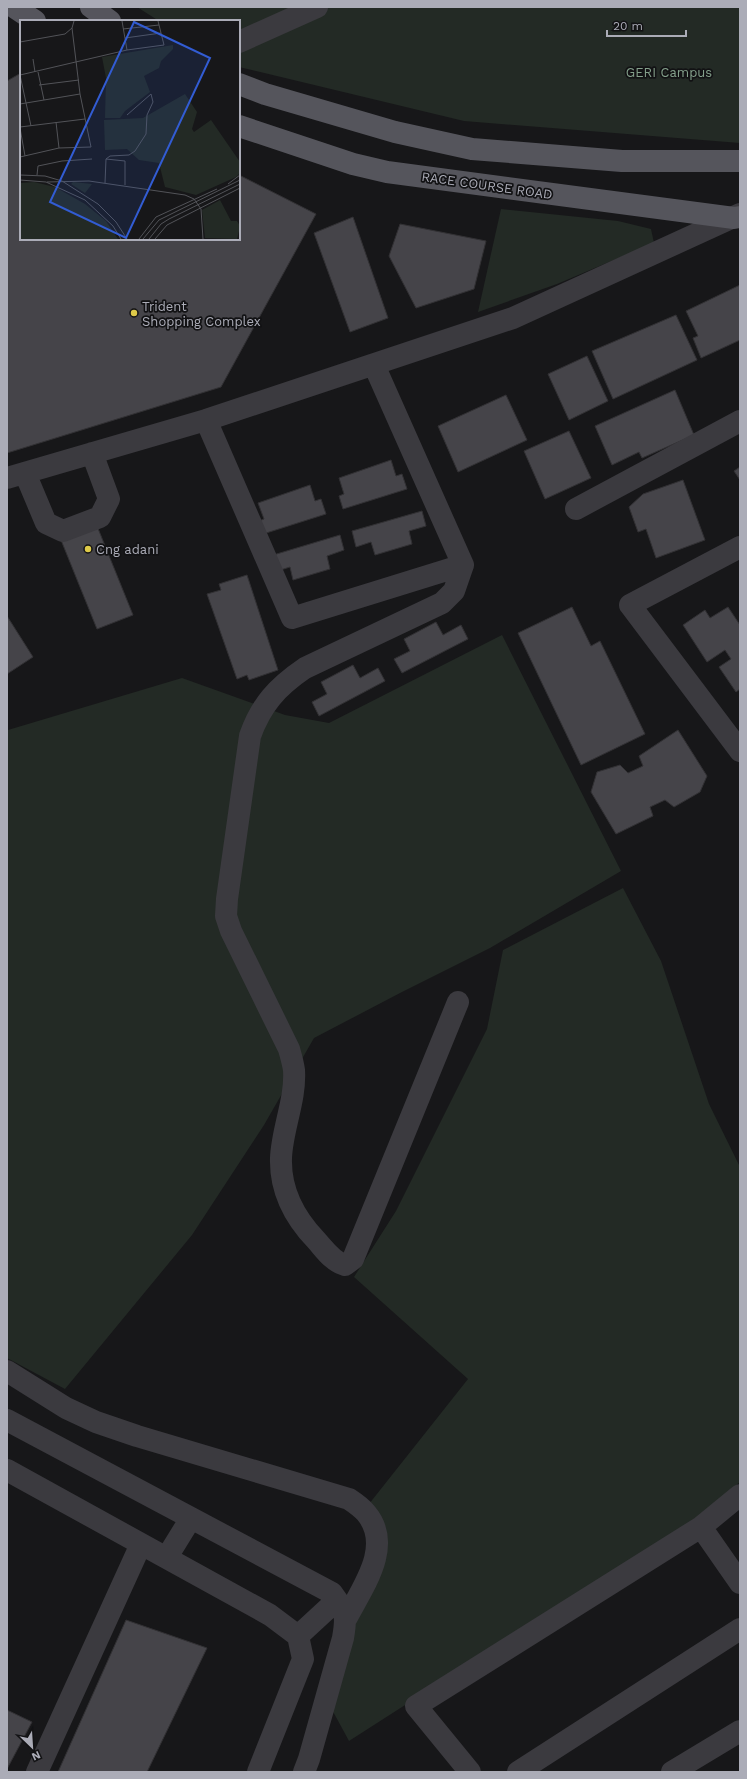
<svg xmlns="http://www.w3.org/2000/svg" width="747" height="1779" font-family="'Work Sans',sans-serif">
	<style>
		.green { fill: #232a25 }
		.building { fill: #454449; stroke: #323134 }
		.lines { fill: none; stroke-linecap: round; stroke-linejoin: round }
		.minor { stroke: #3b3a3f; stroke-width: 22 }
		.major { stroke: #55555c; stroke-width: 22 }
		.poi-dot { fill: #deca49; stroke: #121214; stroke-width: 1.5 }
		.labels { text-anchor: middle; stroke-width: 3.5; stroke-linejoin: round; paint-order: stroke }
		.park-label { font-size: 13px; fill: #84a08b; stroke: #121214 }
		.street-label { font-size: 13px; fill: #abacb7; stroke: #121214 }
		.poi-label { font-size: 13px; fill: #abacb7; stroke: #121214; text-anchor: start }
		.inset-road { fill: none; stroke: #525358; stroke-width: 1 }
		.view { fill: #325cd3; fill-opacity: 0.15; stroke: #325cd3; stroke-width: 2 }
		.inset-edge { fill: none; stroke: #abacb7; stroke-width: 2 }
	</style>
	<rect width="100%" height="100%" fill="#171719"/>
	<path class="green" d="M137,7H740V143L464,121L239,67V21H159Z
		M501,209L618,221L651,229L654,243L557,284L478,312Z
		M502,635L621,871L490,948L402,992L314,1038L264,1125L192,1235L65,1389L7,1358V729L8,730L182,678L285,715L329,723Z
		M623,888L661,961L709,1104L740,1167V1482L694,1520L349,1741L330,1706L352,1621L382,1569L369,1504L468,1379L354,1277L396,1211L487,1029L503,950Z"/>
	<path class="building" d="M21,73V239H239V175L316,214L221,387L7,453V81Z
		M353,217L388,318L350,332L314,233Z
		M400,224L486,241L474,289L416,308L389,256Z
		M740,285V340L701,358L693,338L698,336L686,311Z
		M676,315L697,360L613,399L592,351Z
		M587,356L608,401L569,420L548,374Z
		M675,390L694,435L642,458L639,452L612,465L595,426Z
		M506,395L527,440L458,472L438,426Z
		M569,431L591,478L545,499L524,451Z
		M391,460L396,476L402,474L407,489L343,509L339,496L344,494L339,478Z
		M740,467V480L734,471Z
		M683,480L705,540L656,558L646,529L638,532L629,507L643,494Z
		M310,485L315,501L321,499L326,514L263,534L259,521L264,519L258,503Z
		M422,511L426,526L409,531L412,544L375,555L371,542L356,547L352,531Z
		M97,526L133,615L97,629L61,540Z
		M340,535L344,550L327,556L330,569L293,580L290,567L274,572L270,556Z
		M247,575L278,670L249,680L247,675L237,679L207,594L221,590L219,584Z
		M572,607L591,646L600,641L645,734L581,765L518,633Z
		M728,607L740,625V689L736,692L719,667L731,659L725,650L707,662L683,625L705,610L710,618Z
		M7,616L33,657L7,674Z
		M436,622L443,635L461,625L468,639L402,673L394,659L410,651L404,639Z
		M353,665L360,678L378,668L385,681L319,716L312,702L327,694L321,682Z
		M678,730L707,776L700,792L674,807L665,800L650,807L653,816L616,834L591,792L597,772L620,765L628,773L643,766L639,756Z
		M126,1620L207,1648L147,1772H58Z
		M7,1710L32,1722L7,1769Z"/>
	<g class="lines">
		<path class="minor" d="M239,42L317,7
			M206,420L292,618L463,565L374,365
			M25,473L46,523L63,531L100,517L109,499L92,453
			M7,478L206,420L513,318L740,214
			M576,509L740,421
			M740,547L630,605L740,751
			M458,1002L353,1259L345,1265C333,1262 325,1250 316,1240C294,1217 280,1190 281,1158C282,1129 296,1100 294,1070C293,1063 291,1056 289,1049L231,931L226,916L227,899L250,736C261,705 277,687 305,668L442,603L454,591L463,565
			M7,1371L66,1408L96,1422L137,1436L349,1499C355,1503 362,1508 366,1513C394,1546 362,1588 346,1619
			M7,1420L332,1593C346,1612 347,1615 343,1638L309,1759L304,1772
			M7,1470L270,1615L298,1636L303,1659L258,1772
			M701,1527L740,1583
			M167,1557L191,1518
			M298,1636L337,1600
			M37,1772L141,1544
			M470,1772L416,1706L701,1527L740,1495
			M518,1772L740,1629
			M672,1772L740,1731"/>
		<path class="major" d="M14,7L35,21
			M91,7L110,21
			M239,84L265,94L395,132L472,149L622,161H740
			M239,126L353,164L387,172L734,218L740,217"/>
	</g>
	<g class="poi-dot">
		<circle cx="134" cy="313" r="4"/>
		<circle cx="88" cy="549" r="4"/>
	</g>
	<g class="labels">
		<g class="park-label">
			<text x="669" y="77">GERI Campus</text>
		</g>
		<g class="street-label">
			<text transform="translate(487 185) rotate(8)" y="5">RACE COURSE ROAD</text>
		</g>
		<g class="poi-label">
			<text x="142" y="311">Trident<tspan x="142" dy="15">Shopping Complex</tspan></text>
			<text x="96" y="554">Cng adani</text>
		</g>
	</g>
	<g transform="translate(20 20)">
		<rect width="220" height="220" fill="#171719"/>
		<path d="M153,25V29L141,41L139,48L124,56L130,72L105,91L100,98H85L86,58L82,37ZM165,74L177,92L172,109L174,112L191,100L220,142V153L216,157L176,175L145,167L139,143L119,140L107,129L85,130L84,100L123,98ZM14,162L35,167L65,184L86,201L98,219H0V163ZM53,162L72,164L65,173L51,164ZM200,180L211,201H217L220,206V219V207L217,219L185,218L182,190Z" fill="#232a25"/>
		<path class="inset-road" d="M102,1L107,30M103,9L139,5M105,18L141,13M0,22L45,14L52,8L54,1M13,39L15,52M18,52L24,80M19,65L59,60M0,84L60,74M36,102L39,128M11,106L0,55L107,30L144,25L138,1M0,107L65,99M0,108L5,136M0,137L39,128L71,127L60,74L52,8M86,139L90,136L109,135L115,131L126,114L127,95L133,82L131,74L107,95M0,155L25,156L42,161L78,184L96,202L107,219M17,155L18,146L42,141L72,139M0,160L26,162L65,180L93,206L101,219M27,162L69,161L165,175L174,179L181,189L183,219M85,163L86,139L105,141V165M208,164L220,155M119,219L136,197L197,169M123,219L139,200L220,160M129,219L141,204L149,199L220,164M135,219L147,205L220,168"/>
		<path class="view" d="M114,2L190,38L106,218L30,182Z"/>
		<rect width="220" height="220" class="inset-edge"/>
	</g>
	<rect width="747" height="1779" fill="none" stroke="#abacb7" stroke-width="16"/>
	<g transform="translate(32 1747) rotate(155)" stroke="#121214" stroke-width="3" paint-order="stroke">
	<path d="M0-3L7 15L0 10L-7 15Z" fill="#abacb7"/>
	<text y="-6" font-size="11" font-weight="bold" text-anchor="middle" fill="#abacb7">N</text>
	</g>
	<path d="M607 30v6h79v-6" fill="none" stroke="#abacb7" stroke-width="2"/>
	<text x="613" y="30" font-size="12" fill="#abacb7" stroke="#121214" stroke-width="3" paint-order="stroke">20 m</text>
</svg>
